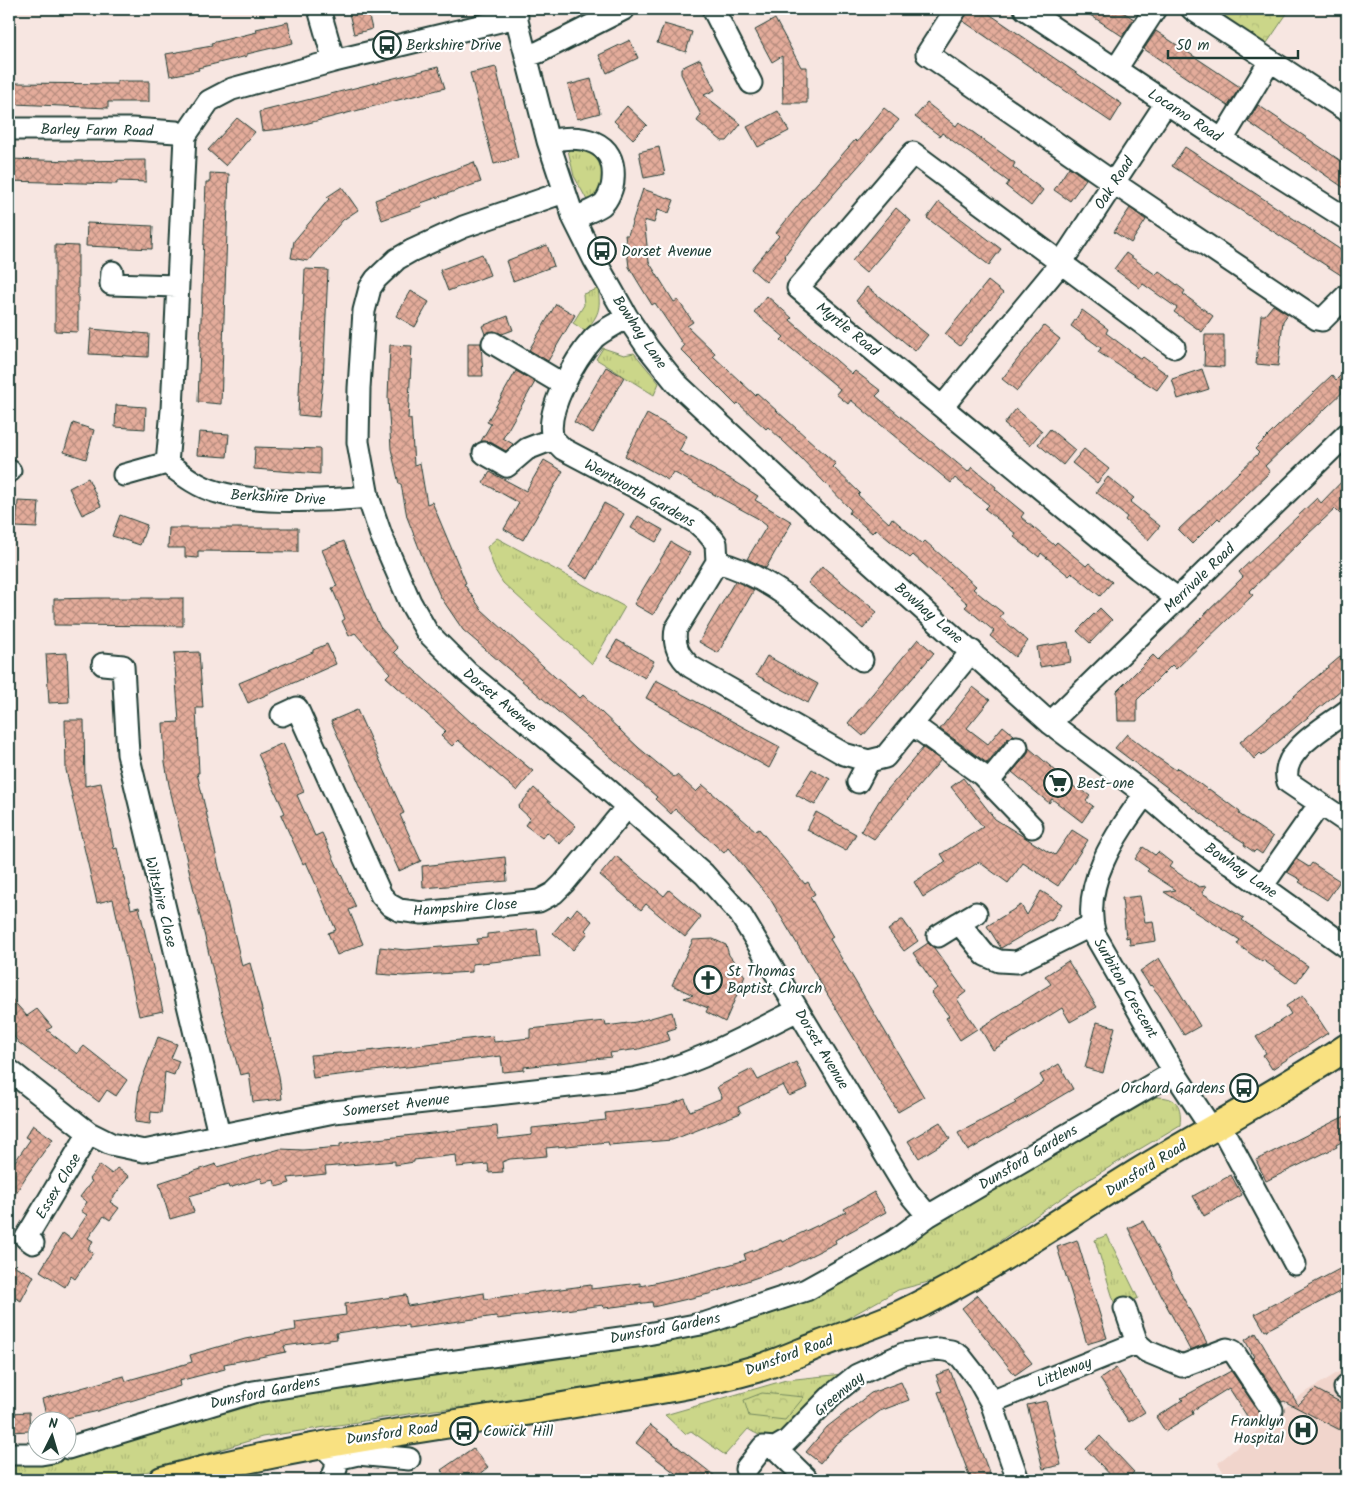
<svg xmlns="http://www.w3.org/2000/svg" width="1356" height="1489" font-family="Kalam,sans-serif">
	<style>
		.built { fill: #f1d5cc }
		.grass { fill: url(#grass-tufts); stroke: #758a5e }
		.park { fill: url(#park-crowns); stroke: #758a5e }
		.building { fill: url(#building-cross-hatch); stroke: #1f3d34 }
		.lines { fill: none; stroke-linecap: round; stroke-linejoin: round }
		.minor-casing { stroke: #1f3d34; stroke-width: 25 }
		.major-casing { stroke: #1f3d34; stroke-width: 30 }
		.minor { stroke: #fff; stroke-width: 21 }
		.major { stroke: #f9e181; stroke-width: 26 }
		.labels { text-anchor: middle; stroke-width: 4.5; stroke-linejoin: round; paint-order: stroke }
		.poi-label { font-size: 15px; fill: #1f3d34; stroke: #fff; text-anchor: start }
		.street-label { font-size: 15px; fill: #1f3d34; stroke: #fff }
	</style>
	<defs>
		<pattern id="grass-tufts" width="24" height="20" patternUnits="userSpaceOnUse" patternTransform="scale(1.25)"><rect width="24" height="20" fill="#cbd689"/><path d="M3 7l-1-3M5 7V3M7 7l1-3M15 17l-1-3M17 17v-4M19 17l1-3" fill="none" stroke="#aeb977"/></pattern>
		<pattern id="park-crowns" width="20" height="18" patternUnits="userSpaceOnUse" patternTransform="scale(1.25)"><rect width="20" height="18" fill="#cbd689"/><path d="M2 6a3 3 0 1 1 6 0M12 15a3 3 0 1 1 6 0" fill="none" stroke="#aeb977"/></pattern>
		<pattern id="building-cross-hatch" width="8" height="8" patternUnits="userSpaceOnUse" patternTransform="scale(1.25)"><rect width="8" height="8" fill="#e4ac9b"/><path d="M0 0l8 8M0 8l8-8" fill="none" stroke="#b88d7f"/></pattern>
	</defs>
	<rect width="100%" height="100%" fill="#f7e6e1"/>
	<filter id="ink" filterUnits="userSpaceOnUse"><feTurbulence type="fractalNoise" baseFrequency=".02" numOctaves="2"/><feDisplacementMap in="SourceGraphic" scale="10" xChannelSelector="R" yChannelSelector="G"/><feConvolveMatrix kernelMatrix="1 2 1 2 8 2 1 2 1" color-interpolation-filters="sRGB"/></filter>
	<g filter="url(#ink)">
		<path class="built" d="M1347,1367V1480H1228L1218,1463L1298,1397Z"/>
		<path class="grass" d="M567,146L592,149L606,170L598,199L588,202L574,176Z
			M598,289C601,309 599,315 585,331L573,323L584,305L583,294Z
			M603,348L624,355L634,353L659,383L654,395L596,359Z
			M497,538L625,607L592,664L503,583L495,570L487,547Z
			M1156,1097C1177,1097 1182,1105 1180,1125L1088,1180L962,1267L936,1280L898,1290L812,1338L725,1367L559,1398L434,1410L262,1437L119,1480H9V1463L77,1456L231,1404L679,1335L903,1243Z
			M1107,1235L1138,1298L1116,1308L1095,1240Z
			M843,1374L778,1435C765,1438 759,1436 748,1429L725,1455L691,1431L685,1434L665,1415L786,1380Z"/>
		<path class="park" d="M1203,9H1290L1263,49Z
			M762,1393L804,1397L785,1420L749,1416L744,1400Z"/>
		<path class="building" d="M348,9H367L372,29L354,34Z
			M968,9H982L1122,104L1111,122L963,21Z
			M1081,9H1118L1134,19L1122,36Z
			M775,19L801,67H807V103H783L782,56L772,62L755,30Z
			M288,22L293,43L247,54V56L198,68L199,70L170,76L166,54L212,46L211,43L257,32L256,29Z
			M664,24L692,32L686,52L657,43Z
			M1156,31L1240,87L1228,106L1144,49Z
			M630,40L638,58L607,73L599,55Z
			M700,59L715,90L704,95L741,124L727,141H722L697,121L701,115L681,74V68Z
			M438,67L445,88L289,128L262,131L259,112Z
			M496,67L518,158L494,164L470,73Z
			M591,79L600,113L577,119L568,85Z
			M117,81H149V102H108V108L14,104V83L117,84Z
			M927,103L956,126L959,122L1015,163L1013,167L1043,190L1031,206L1006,186L1009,182L942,133L940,136L915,117Z
			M1258,105L1347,165V190L1248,122Z
			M627,106L647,125L633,139L614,121Z
			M884,108L899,120L811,220L784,256L786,258L766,282L751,269L779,236L776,233L804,198L855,140L857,142Z
			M778,111L789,131L758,147L747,127Z
			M237,118L255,132L226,166L208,150Z
			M659,147L665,174L644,178L639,152Z
			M1185,147L1347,254V279L1172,166Z
			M9,159L74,161L146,160V182L117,181V184L9,181Z
			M474,162L481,182L421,203L422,206L382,220L375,200Z
			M1069,167L1086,179L1070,201L1054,190Z
			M210,173L229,174L221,404L198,402L206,182H210Z
			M342,187L358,210L343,220L308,261L291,258L294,241L329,199L327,197Z
			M643,189L674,200L669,213L658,209L654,223L644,220L649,262L674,302L678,300L693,322L687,326L715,353L713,356L755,395L757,393L836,464L833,467L860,493L858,495L889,523L892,518L922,544L925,541L976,586L973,589L1003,613L1000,617L1028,641L1015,657L990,636L994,631L965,607L968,604L913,555L910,558L876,529L872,533L849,513L851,510L799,456L768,427L766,429L738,403L736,405L681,350L684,346L655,303L652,305L629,267L625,235H628Z
			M939,202L1001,249L989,265L927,218Z
			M896,208L911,221L866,273L852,261Z
			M1130,208L1146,220L1131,243L1114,232Z
			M87,223L153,226L152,249L86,246Z
			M55,245L78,246V332L55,331Z
			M547,245L554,266L513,281L506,261Z
			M1126,253L1156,275L1159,271L1185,291L1183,294L1213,316L1202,332L1174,312L1177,308L1143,284L1140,288L1114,269Z
			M482,254L490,275L448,291L440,270Z
			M305,269L328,270L323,381L319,417L298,415Z
			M988,281L1003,293L960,346L945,334Z
			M867,287L928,335L915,351L856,301Z
			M411,291L429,302L415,327L396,316Z
			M767,296L792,318L790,320L852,374L855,371L881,391L876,396L905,420L968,472L972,467L996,487L995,489L1024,513L1021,517L1054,545L1057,542L1086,566L1089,563L1112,582L1100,596L1072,573L1069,576L1041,553L1039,557L1014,537L1016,534L985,509L989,505L955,478L951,483L851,400L848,404L836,394L840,389L781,340L784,337L754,312Z
			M556,304L575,315L548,361L529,350Z
			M1273,305L1288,314L1283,321L1278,366L1256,364L1261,315H1265Z
			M1082,310L1108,329L1106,333L1141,359L1143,357L1168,375L1157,390L1098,352L1101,348L1071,326Z
			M508,316L513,330L502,334L494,331L485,334L482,326Z
			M1044,326L1060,339L1017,391L1002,379Z
			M91,329L149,334L148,357L89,354Z
			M1205,335H1224V367L1204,366Z
			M468,343H481L483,376H468Z
			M390,345L412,346L408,419H411L414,465L420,463L427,504L432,502L466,583L464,584L481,609L555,677L580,698L583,695L639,748L674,777L677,775L696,792L703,785L756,831L759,829L805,884L808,882L815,894L810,897L833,937L830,939L924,1097L898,1112L769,897L728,848L724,853L675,809L671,814L655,799L657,797L463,630L440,596L424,561L407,517L401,484H399L391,449L388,398Z
			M606,367L624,377L593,433L574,422Z
			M1202,369L1209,389L1178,399L1172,379Z
			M1347,369V388L1265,466L1270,472L1220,520L1218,518L1192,544L1178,530L1259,453L1255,449L1277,427L1332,375L1336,380Z
			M516,371L535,382L503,438L513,444L506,451L490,442L481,441L491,424L487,422Z
			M116,405L146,407L145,429L115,427Z
			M1016,409L1042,431L1030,445L1004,424Z
			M647,414L687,436L679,451L731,479L758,496L755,500L792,522L766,568L747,559L767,526L757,518L673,472L668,480L625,456Z
			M73,423L94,430L86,459L64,452Z
			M1050,429L1075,450L1063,465L1038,444Z
			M199,432L229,434L227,457L197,455Z
			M255,447L320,449V474L254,469Z
			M1084,449L1109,469L1097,483L1072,463Z
			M544,460L563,471L523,540L504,529L519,503L483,483L490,472L526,491Z
			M1347,476V506L1340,514L1335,509L1307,535L1249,592L1253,595L1203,643L1176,669L1172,665L1137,700V721H1118L1117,691L1153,655L1158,660L1243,577L1239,572L1261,551L1317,498L1321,503Z
			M1108,477L1134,498L1130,502L1160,526L1148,540L1125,520L1127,517L1096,492Z
			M88,478L101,506L82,515L69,488Z
			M18,501L39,502L37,528L16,527Z
			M604,503L624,514L588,579L569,568Z
			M120,515L147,525L140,545L112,536Z
			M638,516L663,530L656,542L631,528Z
			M169,528H298V552L198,551V558L185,557V548H168Z
			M344,541L372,610L380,627L398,648L394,652L472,723L474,722L533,771L517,791L458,740L452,746L441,736L446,731L386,677L390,673L355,633L349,636L342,621L345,619L332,588L337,586L322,550Z
			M671,542L690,553L653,615L634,604Z
			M822,566L877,612L863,629L808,583Z
			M735,581L754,590L718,653L699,642Z
			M96,598H183V626L54,625V599Z
			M1100,608L1112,620L1090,643L1077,631Z
			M918,639L934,653L863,736L848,723Z
			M617,640L654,661L645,678L607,657Z
			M1068,642L1071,662L1040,667L1037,647Z
			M327,644L336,664L248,703L239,683L313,652V650Z
			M1347,651V685L1262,755L1260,753L1254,759L1240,742Z
			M199,652L203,708H196L199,773H197L242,966L250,963L279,1076L282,1099L253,1102L249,1073L240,1075L221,1005L169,785L165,762L163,723L179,722L174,653Z
			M67,653L69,702L49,703L46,654Z
			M767,656L818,684L808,703L756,675Z
			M656,680L780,747L769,768L646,698Z
			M973,687L990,700L967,728L988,744L1003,726L1014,735L1007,739L987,763L940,729Z
			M357,710L404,813L400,815L421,861L399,871L331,721Z
			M65,720H84L85,786L101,783L114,849L117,848L131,909L139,907L163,1011L139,1016L113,899L97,903L66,770Z
			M1127,734L1155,756L1176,770L1178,768L1208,790L1209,789L1240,812L1239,814L1273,837L1262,854L1256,850L1254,852L1244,845L1245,843L1218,826L1115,748Z
			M283,743L304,792L297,795L315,836L322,833L356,907L349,910L363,944L337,955L328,933L336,930L306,862L303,864L281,815L285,813L258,754Z
			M923,748L941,760L874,839L861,831L882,796Z
			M1029,748L1077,789L1078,787L1090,796L1086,801L1093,806L1082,822L1052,799L1049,803L1012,772L1027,755Z
			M812,769L830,779L815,805L796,795Z
			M963,778L995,819L1050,853L1051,852L1055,855L1072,830L1088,840L1058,886L1023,863L1008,883L979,862L923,897L914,882L946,862L941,854L983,827L951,787Z
			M534,788L576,826L560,844L547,832L542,838L525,825L530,818L518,807Z
			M816,812L856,834L846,851L807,830Z
			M1143,847L1155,855L1158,852L1172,863L1169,867L1199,887L1206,886L1202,893L1244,918L1242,920L1308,966L1296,983L1263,960L1262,962L1237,944L1240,940L1164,892L1176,890L1147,871L1149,869L1135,859Z
			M616,856L664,896L669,890L701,917L685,937L646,904L641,910L600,875Z
			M505,857L507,881L423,888L422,866Z
			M1296,859L1309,867L1312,863L1340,881L1327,900L1299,882L1301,880L1287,872Z
			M1041,891L1062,904L1051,921L1049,920L1001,948L987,926L1021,905L1027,915Z
			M1140,896L1145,922L1153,921L1156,941L1130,945L1129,937L1126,938L1122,898Z
			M577,908L592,921L585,930L588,933L573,950L553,933L568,915L570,917Z
			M901,920H903L918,941L904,951L888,930Z
			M537,929L540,957L472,964V972L404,976L377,974L380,947L405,950L478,944L477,939L487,938V934Z
			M713,939L726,945L729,955L745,976L725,1022L706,1012L708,1008L684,998L693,995L672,985L693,940Z
			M928,943L934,948L966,992L957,999L977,1029L960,1040L946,1018L949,1016L931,993L937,988L913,953Z
			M1159,958L1200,1026L1184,1035L1159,995L1151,985L1150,986L1140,971Z
			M1068,961L1097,1007L1070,1022L1062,1008L993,1050L980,1028L1051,984L1045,976Z
			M1303,995L1328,1033L1272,1069L1263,1055L1266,1053L1256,1037L1291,1014L1286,1006Z
			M9,996L27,1016L37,1009L52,1027L47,1030L77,1054L84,1046L127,1080L116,1096L107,1090L99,1102L19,1043L9,1030Z
			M672,1012L676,1028L667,1031L670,1040L639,1049L610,1053L611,1057L524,1067V1070L503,1072L501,1056L313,1078L310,1055L368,1051L493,1036L494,1042L530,1038V1029L605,1021L606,1026L636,1022Z
			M1097,1022L1115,1027L1103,1073L1085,1068Z
			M158,1037L177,1044L171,1058L179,1061L174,1075L165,1072L161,1113L151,1112L150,1124L135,1122L139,1087Z
			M796,1062L808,1088L789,1096L783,1085L738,1107L741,1113L672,1140L609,1145L608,1142L546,1148L547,1156L510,1159L502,1162L503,1172L489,1173L488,1164L457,1167L456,1155L414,1160V1162L395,1165V1161L325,1167L326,1174L288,1178L290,1183L276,1187L274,1180L262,1183L261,1178L229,1188L228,1185L189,1196L194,1212L170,1219L159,1183L216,1164L217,1167L280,1149L303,1150L340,1147V1144L358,1141L497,1126L498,1139L532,1135V1128L606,1120L605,1113L669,1105L685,1099L690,1111L722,1098L717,1087L752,1069L758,1080Z
			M1059,1064L1073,1089L968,1151L958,1133L1016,1103L1014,1101L1044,1082L1040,1075Z
			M1347,1115V1139L1336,1145L1337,1147L1266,1181L1256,1160Z
			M940,1122L950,1139L919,1158L908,1141Z
			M33,1125L53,1139L27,1175L9,1204V1170L30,1140L25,1137Z
			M100,1165L112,1174L117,1168L129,1176L110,1202L119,1208L110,1220L104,1216L88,1238L93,1241L88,1249L93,1253L75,1279L71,1276L65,1287L40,1271L63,1233L71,1239L87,1215L81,1211L87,1202L80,1197L92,1181L89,1179Z
			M1231,1175L1242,1195L1204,1216L1193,1196Z
			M874,1192L886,1212L835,1240L836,1243L790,1266L709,1294L653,1307L652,1302L604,1308L603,1305L497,1319L496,1316L408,1328V1325L399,1326L398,1324L336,1333L337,1339L284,1346L286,1352L224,1364L225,1369L179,1381L180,1386L94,1412L48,1422L42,1399L124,1376L126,1381L132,1379L192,1362L190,1355L245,1339L296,1330L295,1322L346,1315L345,1304L406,1295L408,1306L484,1293L485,1299L591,1285V1289L640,1283V1286L695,1274L746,1260L744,1254L781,1240L782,1242L846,1212L844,1209Z
			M1143,1221L1207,1343L1205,1344L1190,1350L1161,1295L1128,1228Z
			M1077,1240L1107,1338L1087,1344L1057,1247Z
			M13,1265L34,1276L21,1301L9,1294V1273Z
			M1347,1265V1288L1265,1331L1255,1314Z
			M978,1295L1032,1363L1015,1375L962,1308Z
			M1256,1333L1298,1405L1315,1389L1346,1405L1340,1430L1284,1401L1282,1402L1252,1358L1254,1357L1245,1340Z
			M1116,1368L1145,1412L1129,1422L1100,1379Z
			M950,1370L992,1480H971L938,1392L942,1391L936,1375Z
			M1231,1371L1265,1420L1254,1427L1229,1388L1192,1411L1193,1414L1165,1431L1156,1417L1183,1400L1181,1398Z
			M901,1382L909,1400L880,1411L836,1444L820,1463L806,1452L827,1427L871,1393Z
			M1046,1401L1061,1465L1043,1469L1027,1405Z
			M29,1412L30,1431L9,1432V1416H12L11,1413Z
			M650,1425L720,1480H684L636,1443Z
			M1100,1436L1134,1472L1126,1480H1115L1086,1449Z
			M473,1448L488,1467L477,1476L474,1473L466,1480H450L441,1470Z"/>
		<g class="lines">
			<defs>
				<path id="minor" d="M319,9L334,61
					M514,9L548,141L574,219L594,259L627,317L648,348L676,383L822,519L1050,723L1145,794L1202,843L1347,947
					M713,9L751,83
					M956,9L927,54L1114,183L1317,319L1322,320L1347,295
					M1025,9L1222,140L1347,219
					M1192,9L1347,111
					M526,56L539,52L624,9
					M1116,69L1155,9
					M9,129H132L176,132L185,136
					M1222,140L1270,61
					M548,141C580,134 617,139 613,180C613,187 608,200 602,205C594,210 583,214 574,219
					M564,192L463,227L411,251L397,259L376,279L370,288L364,311L359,388L358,442L368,497L381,535L410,602L427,632L467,672L597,780L704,874L740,914L908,1192L928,1216
					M112,272L111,284L177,286
					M627,317C617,324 603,330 594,338C575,359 544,412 553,439L563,449L637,488L697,523L707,532L716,543L717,562L676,629C673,646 679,656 691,667L844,754L869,761
					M493,343L564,385
					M1174,347L913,153L798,288L1138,569L1178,599
					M943,406L1061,263L1166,103
					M484,453L507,466L527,449L553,439
					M9,471H10
					M124,475L167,463
					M368,497C326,501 256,504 217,492C198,487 183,475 167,463L172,410L185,136L209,101L232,89L334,61L517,17
					M717,562C775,577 818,621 862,660
					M103,664L123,666L128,754L219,1134
					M1347,711C1326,727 1278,752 1288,782L1347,822
					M282,715L297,708L381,895L390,905L399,910L422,913L539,901L554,893L564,883L627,807
					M1050,723L1347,434
					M913,725L982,775L1032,827
					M989,781L1017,747
					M858,782L869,761L885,757L972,651
					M1145,794C1117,833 1080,884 1095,935L1174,1072
					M1263,885L1319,805
					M959,923L976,913
					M938,936L959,923L985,955L999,961L1017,962L1092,925
					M9,1070L89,1133L111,1144L144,1151L334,1112L633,1079C692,1067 745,1036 798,1010
					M1219,1123L1295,1264
					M33,1243L26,1238L89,1133
					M1137,1343L1146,1351L1182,1366L1227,1349L1233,1351L1272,1410
					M1345,1388L1347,1386
					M991,1402L1137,1343L1125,1308
					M321,1444L336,1459L358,1454L409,1459
					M68,1448L253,1392L398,1369L642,1335L706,1323L806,1290L894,1241L928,1216L1174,1072L1211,1128
					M775,1448L806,1478L805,1480
					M9,1454H41L53,1452
					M746,1469L763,1447L775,1448L787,1441L832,1395L857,1375L903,1354L938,1349L951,1351L960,1356L978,1379L991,1402L1018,1480
					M331,1480L336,1469V1459"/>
				<path id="major" d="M162,1480C301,1443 444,1427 586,1402C643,1393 701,1385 756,1369C776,1363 796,1354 816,1346C844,1335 873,1326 900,1314C984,1274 1059,1221 1138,1172C1207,1130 1280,1092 1347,1047"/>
			</defs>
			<use href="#minor" class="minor-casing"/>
			<use href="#major" class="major-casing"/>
			<use href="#minor" class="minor"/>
			<use href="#major" class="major"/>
		</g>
	</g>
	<defs>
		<symbol id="bus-ring" viewBox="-11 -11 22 22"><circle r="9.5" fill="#fff" stroke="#1f3d34" stroke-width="1.5"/><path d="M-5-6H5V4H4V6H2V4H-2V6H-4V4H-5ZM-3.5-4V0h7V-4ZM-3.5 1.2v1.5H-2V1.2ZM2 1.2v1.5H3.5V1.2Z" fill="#1f3d34"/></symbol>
		<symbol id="supermarket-ring" viewBox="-11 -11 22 22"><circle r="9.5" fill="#fff" stroke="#1f3d34" stroke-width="1.5"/><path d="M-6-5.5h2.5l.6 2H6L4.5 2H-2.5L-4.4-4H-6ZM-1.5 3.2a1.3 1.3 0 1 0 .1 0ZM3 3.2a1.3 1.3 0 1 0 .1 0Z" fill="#1f3d34"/></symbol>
		<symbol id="church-ring" viewBox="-11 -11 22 22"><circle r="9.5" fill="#fff" stroke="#1f3d34" stroke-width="1.5"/><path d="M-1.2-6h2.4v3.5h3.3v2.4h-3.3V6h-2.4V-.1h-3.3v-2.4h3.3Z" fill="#1f3d34"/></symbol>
		<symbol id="hospital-ring" viewBox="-11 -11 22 22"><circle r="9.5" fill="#fff" stroke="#1f3d34" stroke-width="1.5"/><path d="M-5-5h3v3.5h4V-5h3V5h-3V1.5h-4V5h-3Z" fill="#1f3d34"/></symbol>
	</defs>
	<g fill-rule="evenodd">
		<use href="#bus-ring" x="371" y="29" width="32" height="32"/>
		<use href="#bus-ring" x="586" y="235" width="32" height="32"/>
		<use href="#supermarket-ring" x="1042" y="767" width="32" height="32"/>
		<use href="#church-ring" x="692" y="964" width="32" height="32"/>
		<use href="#bus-ring" x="1228" y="1072" width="32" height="32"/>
		<use href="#hospital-ring" x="1287" y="1414" width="32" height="32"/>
		<use href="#bus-ring" x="448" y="1415" width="32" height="32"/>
	</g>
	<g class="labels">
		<g class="poi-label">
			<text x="406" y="50">Berkshire Drive</text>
			<text x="621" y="256">Dorset Avenue</text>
			<text x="1077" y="788">Best-one</text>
			<text x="727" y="976">St Thomas<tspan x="727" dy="17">Baptist Church</tspan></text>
			<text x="1225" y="1093" text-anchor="end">Orchard Gardens</text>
			<text x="1284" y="1426" text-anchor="end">Franklyn<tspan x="1284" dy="17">Hospital</tspan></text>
			<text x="483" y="1436">Cowick Hill</text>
		</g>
		<g class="street-label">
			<text transform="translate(1185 115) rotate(33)" y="5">Locarno Road</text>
			<text transform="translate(97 130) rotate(1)" y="5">Barley Farm Road</text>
			<text transform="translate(1114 183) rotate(-57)" y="5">Oak Road</text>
			<text transform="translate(848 329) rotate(39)" y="5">Myrtle Road</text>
			<text transform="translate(640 332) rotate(56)" y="5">Bowhay Lane</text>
			<text transform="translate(640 493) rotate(29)" y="5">Wentworth Gardens</text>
			<text transform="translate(278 497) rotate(3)" y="5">Berkshire Drive</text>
			<text transform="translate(1199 578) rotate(-44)" y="5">Merrivale Road</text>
			<text transform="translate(929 613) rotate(41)" y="5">Bowhay Lane</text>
			<text transform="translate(500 700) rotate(40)" y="5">Dorset Avenue</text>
			<text transform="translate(1241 870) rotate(35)" y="5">Bowhay Lane</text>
			<text transform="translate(161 902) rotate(76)" y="5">Wiltshire Close</text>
			<text transform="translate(465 907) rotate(-4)" y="5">Hampshire Close</text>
			<text transform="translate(1126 988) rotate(60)" y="5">Surbiton Crescent</text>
			<text transform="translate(822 1049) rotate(59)" y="5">Dorset Avenue</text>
			<text transform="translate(396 1105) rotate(-7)" y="5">Somerset Avenue</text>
			<text transform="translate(1028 1157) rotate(-31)" y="5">Dunsford Gardens</text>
			<text transform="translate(1146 1168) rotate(-32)" y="5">Dunsford Road</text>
			<text transform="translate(58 1186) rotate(-59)" y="5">Essex Close</text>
			<text transform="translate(665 1328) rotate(-11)" y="5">Dunsford Gardens</text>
			<text transform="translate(789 1355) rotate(-20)" y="5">Dunsford Road</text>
			<text transform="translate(1064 1372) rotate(-22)" y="5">Littleway</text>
			<text transform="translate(265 1392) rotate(-12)" y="5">Dunsford Gardens</text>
			<text transform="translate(839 1394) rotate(-40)" y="5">Greenway</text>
			<text transform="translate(392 1433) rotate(-8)" y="5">Dunsford Road</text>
		</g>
	</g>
	<rect width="1356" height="1489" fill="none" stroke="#fff" stroke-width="30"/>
	<rect x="15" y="15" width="1326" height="1459" fill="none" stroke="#1f3d34" stroke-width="2" filter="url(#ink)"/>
	<g transform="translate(52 1436) rotate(5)"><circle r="24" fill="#ffffff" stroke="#a5b1ae"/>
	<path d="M0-4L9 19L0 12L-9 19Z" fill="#1f3d34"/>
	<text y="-8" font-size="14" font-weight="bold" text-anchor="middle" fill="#1f3d34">N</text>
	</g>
	<path d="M1168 50v8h130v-8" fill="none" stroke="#1f3d34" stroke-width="2.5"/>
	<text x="1176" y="50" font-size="15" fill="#1f3d34" stroke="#ffffff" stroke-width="4" paint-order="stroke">50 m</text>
</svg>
